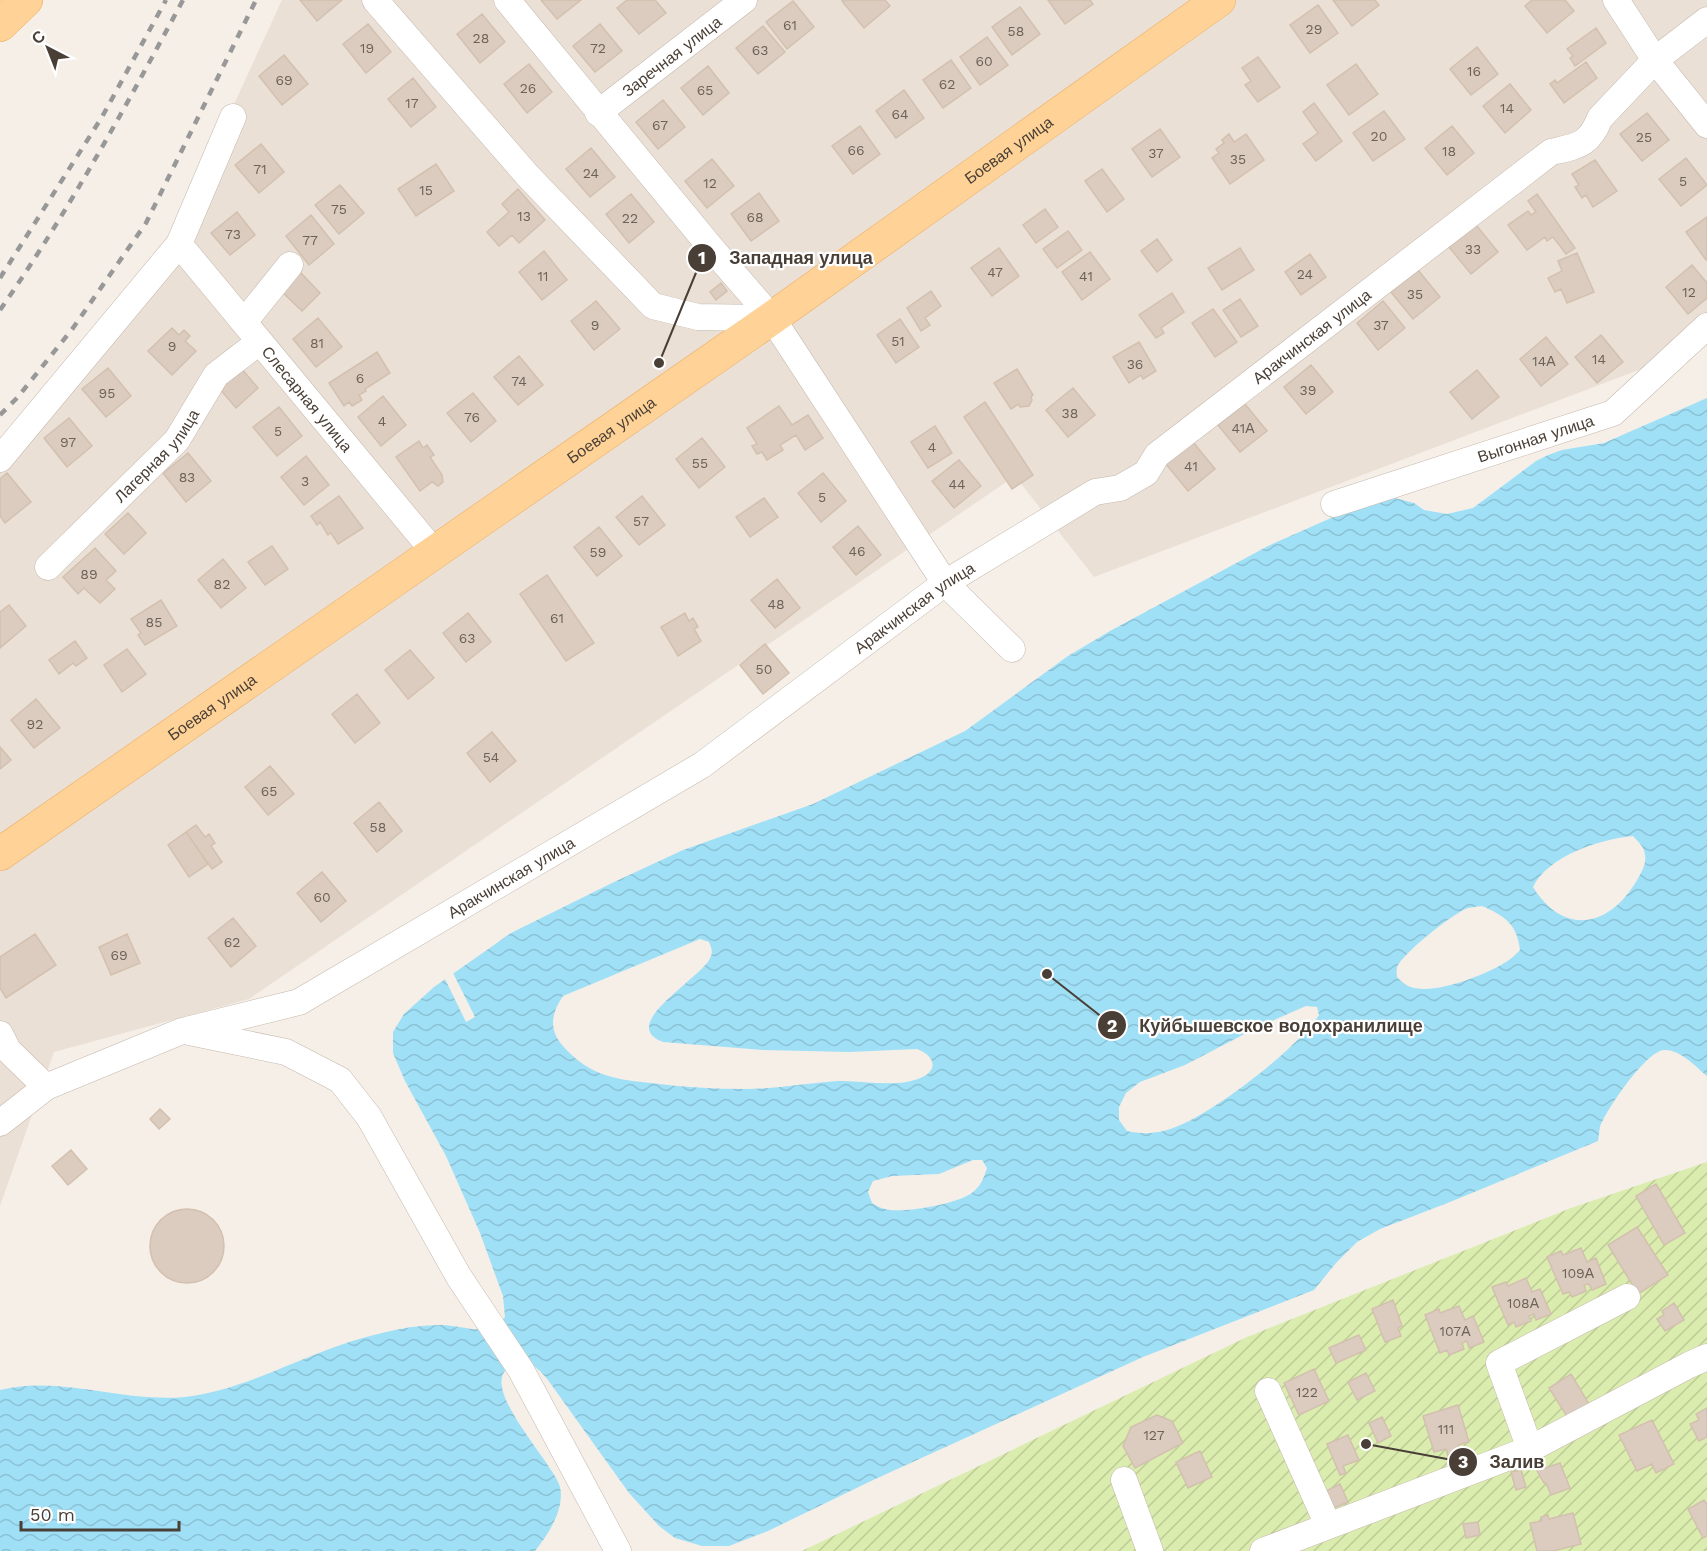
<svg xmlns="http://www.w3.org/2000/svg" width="1707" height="1551" font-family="'Work Sans',sans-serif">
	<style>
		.residential { fill: #eae0d6 }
		.garden { fill: url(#garden-furrows) }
		.water { fill: url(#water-waves); fill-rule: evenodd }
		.pier { fill: #f5efe8 }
		.building { fill: #dbccbf; stroke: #d3c0af; stroke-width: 1.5 }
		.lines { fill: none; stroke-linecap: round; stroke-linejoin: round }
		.minor-casing { stroke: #c5b8ad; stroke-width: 27 }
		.major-casing { stroke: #edac5e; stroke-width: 34 }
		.minor { stroke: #fff; stroke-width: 26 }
		.major { stroke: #ffd297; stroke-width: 33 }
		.rail { stroke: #989898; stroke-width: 4.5; stroke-dasharray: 8 8; stroke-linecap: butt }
		.labels { text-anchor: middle; stroke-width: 4.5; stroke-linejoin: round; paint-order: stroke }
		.number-label { font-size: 14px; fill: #6e6258 }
		.street-label { font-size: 16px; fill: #493f36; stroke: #fff }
		.leader { fill: none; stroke: #493f36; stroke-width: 2 }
		.callout-dot { fill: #493f36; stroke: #fff; stroke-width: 2 }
		.mark-label { font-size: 18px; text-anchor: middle; font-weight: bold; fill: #fff }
		.callout-label { font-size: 18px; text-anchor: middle; font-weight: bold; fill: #493f36; stroke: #fff; stroke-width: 4.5; stroke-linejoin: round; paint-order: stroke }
	</style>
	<defs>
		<pattern id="garden-furrows" width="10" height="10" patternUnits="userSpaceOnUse" patternTransform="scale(1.5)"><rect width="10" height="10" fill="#daecae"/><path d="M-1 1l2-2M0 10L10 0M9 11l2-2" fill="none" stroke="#bdcb96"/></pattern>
		<pattern id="water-waves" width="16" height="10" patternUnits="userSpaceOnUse" patternTransform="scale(1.5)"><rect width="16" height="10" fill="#a0e0f6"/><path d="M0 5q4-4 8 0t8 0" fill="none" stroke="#8bc1d4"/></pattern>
	</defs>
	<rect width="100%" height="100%" fill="#f5efe8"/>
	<path class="residential" d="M282,0H1707V344L1094,577L1015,476L249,999L54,1052L0,1206V469L161,263Z"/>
	<path class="garden" d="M1707,1162V1551H802L1247,1337L1571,1208Z"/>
	<path class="water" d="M1707,398V1076C1696,1067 1680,1049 1664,1050C1646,1051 1606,1110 1600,1127C1599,1131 1599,1136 1598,1141L1450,1202L1380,1229L1357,1242L1336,1263L1314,1290L1143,1357L871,1481L768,1531L729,1546H702L675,1538L659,1526L629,1493L548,1380L540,1371L529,1362C523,1364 512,1365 507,1369C481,1390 554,1464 560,1487C565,1509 548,1535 535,1551H0V1390C61,1375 124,1403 185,1397C233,1391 275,1370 319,1353C346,1342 377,1333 406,1328C417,1326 431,1325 442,1325C467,1326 485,1338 505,1317L503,1296L480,1233L446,1156L405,1081L393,1053V1032L404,1014L434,987L511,933L612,883L683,850L813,804L965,731L1068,656L1110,631L1268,546L1331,518L1395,498L1414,503L1424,510L1447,514L1473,508L1536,461L1548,455L1562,450L1604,443ZM1633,836C1638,842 1644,846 1645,855C1647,863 1641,873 1637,880C1610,927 1564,937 1533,887C1548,856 1600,839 1633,836ZM1482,906C1505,916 1517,924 1520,950C1516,954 1511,959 1506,962C1485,975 1431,997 1408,986C1404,984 1400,980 1397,977C1397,974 1396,971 1397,968C1400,955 1455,912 1468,908C1472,907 1477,907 1482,906ZM700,939L709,942C711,947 713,951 711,956C705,977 615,1024 663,1042L763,1050L849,1052L917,1049C936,1056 939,1072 918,1079C893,1088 863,1080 837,1081C807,1083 776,1089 746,1089C714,1089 682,1087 651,1083C633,1081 610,1079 593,1070C581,1064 571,1055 562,1045C548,1028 552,1012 563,996ZM1306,1006L1317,1007L1319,1015C1298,1048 1206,1120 1167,1130C1153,1134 1141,1134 1127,1131L1119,1120V1107L1126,1093L1140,1082L1185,1065L1258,1027ZM973,1160H982L987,1168C984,1177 981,1186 973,1192C960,1204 901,1214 885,1209C880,1208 876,1205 872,1203L868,1192L873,1181L892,1176L939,1174Z"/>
	<path class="pier" d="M453,973L475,1017L466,1022L445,979Z"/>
	<path class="building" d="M300,0H342L317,21Z
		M541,0H581L557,19Z
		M627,0H655L666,13L639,34L617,8Z
		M844,0H885L890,6L864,28L842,1Z
		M1048,0H1090L1093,4L1065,24Z
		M1333,0H1375L1379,5L1352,26Z
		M1532,0H1565L1574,11L1547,33L1525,6Z
		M793,1L814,27L787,49L766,22Z
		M1318,5L1338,33L1310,53L1290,25Z
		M1020,7L1040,34L1012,55L992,27Z
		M482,14L505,42L480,63L457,34Z
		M368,24L391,52L366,73L343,44Z
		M600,24L622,51L595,72L573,46Z
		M763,26L785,52L758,74L736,48Z
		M1596,28L1606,43L1575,66L1570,58L1573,56L1567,49Z
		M987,37L1008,65L980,85L960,57Z
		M1477,47L1498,74L1471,95L1450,69Z
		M284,55L308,84L282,105L259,76Z
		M1258,57L1280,87L1258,102L1245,85L1251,81L1242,68Z
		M951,60L971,88L943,108L923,80Z
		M1586,62L1597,78L1564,103L1550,84L1555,80L1557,83Z
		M529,64L552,92L527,113L504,84Z
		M1356,64L1378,94L1349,115L1327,85Z
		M708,66L729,93L703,115L681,88Z
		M413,78L436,107L411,127L388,99Z
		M1510,84L1531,110L1505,133L1483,106Z
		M904,90L924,118L896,138L876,111Z
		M663,100L685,127L658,149L636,122Z
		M1314,103L1342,141L1316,161L1303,144L1318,133L1303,112Z
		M1384,111L1405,139L1373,161L1353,133Z
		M1647,113L1669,140L1642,161L1620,134Z
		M860,126L880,154L853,174L832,146Z
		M1452,126L1474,153L1447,175L1425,148Z
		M1160,129L1180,157L1152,177L1132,149Z
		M1229,134L1234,142L1246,134L1264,160L1230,184L1212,158L1219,153L1216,149L1224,143L1222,140Z
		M261,144L284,172L259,193L235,165Z
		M591,148L615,177L590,197L566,169Z
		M1686,158L1707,185L1681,206L1659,179Z
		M712,159L734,186L707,208L685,181Z
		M1595,160L1617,191L1593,207L1586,195L1582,198L1575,187L1579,185L1572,174Z
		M436,164L454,191L416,216L398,189Z
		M1102,169L1124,199L1107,212L1085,181Z
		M340,185L364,213L339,234L315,205Z
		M518,189L545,220L519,243L512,235L499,246L487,232L509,212L502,204Z
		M759,193L779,221L751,241L731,214Z
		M631,194L654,222L629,243L606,214Z
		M1537,194L1575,248L1566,254L1553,237L1547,241L1545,237L1527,250L1508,225L1528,211L1531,215L1536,212L1528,201Z
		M1045,209L1058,227L1036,243L1023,225Z
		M237,212L255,235L230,255L211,233Z
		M311,215L334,244L309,265L286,236Z
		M1707,217V260H1706L1686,232Z
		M1476,225L1498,252L1471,274L1449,247Z
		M1068,231L1082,250L1057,268L1043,249Z
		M1157,239L1172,260L1157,272L1141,251Z
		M999,248L1019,276L992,296L971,268Z
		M1240,248L1254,270L1222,290L1208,268Z
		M544,251L567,280L542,300L519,272Z
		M1090,252L1110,279L1082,300L1062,272Z
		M1577,253L1594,292L1567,303L1561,289L1555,292L1548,278L1562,271L1558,261Z
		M1310,254L1326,277L1301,295L1285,272Z
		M1692,265L1707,283V298L1688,314L1666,287Z
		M1418,270L1440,297L1413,319L1391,292Z
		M300,272L320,293L302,311L281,291Z
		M721,283L727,291L716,300L710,292Z
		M931,291L941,306L925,318L930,325L921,331L907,308Z
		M1172,293L1184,312L1161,328L1164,333L1156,338L1139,315Z
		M1240,299L1258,326L1241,337L1223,310Z
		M596,301L620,329L594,350L571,321Z
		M1383,301L1405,328L1378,350L1357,323Z
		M1213,309L1237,342L1215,357L1192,323Z
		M318,318L342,347L316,367L293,339Z
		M900,319L919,347L896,363L877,335Z
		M172,328L179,335L184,330L190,336L185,341L196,351L172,375L148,351Z
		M1601,335L1623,362L1597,383L1575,357Z
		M1546,337L1568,364L1541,386L1520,359Z
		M1139,342L1156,371L1143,379L1141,375L1129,383L1113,357Z
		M377,352L390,373L365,389L366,391L359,395L362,400L352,406L349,402L344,406L329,383Z
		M519,356L543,385L518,405L494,377Z
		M1311,365L1333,392L1306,414L1284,387Z
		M108,368L131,396L106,417L82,389Z
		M241,368L258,388L236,408L219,388Z
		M1017,369L1033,395L1031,397L1032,400L1029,406L1020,407L1019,404L1011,409L994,383Z
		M1477,370L1499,397L1472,419L1450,392Z
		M1073,388L1095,415L1068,437L1046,410Z
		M473,393L496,421L471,442L447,413Z
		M383,396L406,425L381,446L358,417Z
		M985,402L1033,475L1012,489L964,417Z
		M1245,404L1267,431L1240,452L1218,425Z
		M779,406L792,425L808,415L823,438L805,450L796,435L780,445L783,450L767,460L762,452L757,454L752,446L757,444L747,428Z
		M279,407L302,436L277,456L253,427Z
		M69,418L92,446L67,467L44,438Z
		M935,426L952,453L928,468L911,442Z
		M702,438L725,467L699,488L676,459Z
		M419,441L423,448L427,445L434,455L430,457L442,475L443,482L438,486L432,482L420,491L396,457Z
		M1193,442L1215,469L1188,491L1166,464Z
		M188,453L211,481L186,502L163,473Z
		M306,456L329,485L304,505L281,477Z
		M959,460L981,486L954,508L932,481Z
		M7,473L31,502L5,523L0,516V479Z
		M823,473L846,501L821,522L798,493Z
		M339,496L363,528L338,544L331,533L328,535L320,522L317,525L311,516Z
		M642,496L665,525L639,545L616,517Z
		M764,498L778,517L750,537L736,517Z
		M128,513L146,533L124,554L105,534Z
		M858,526L881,555L856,575L833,547Z
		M599,527L622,556L597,576L574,547Z
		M272,546L288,569L265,585L248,562Z
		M95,548L116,571L106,580L115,589L100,603L84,588L78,594L63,577Z
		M223,559L246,588L221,608L198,580Z
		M547,575L594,643L566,661L520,594Z
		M777,579L800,608L775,628L751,600Z
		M161,600L177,626L145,645L138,635L141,633L131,619Z
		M9,605L26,626L0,648V612Z
		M468,613L491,642L466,662L443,633Z
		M685,613L689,621L693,618L698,627L694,629L701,641L678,656L661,627Z
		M75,641L87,658L76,666L73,663L59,674L49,660Z
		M765,644L789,673L763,694L740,665Z
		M127,649L146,674L122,692L104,665Z
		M410,650L434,678L408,699L385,670Z
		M357,694L380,723L355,743L332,714Z
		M36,699L60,728L34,748L11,720Z
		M492,732L516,761L490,782L467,753Z
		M0,747L11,760L0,769Z
		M270,766L294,794L268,815L245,787Z
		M379,802L402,831L377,852L354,823Z
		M196,825L205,837L209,834L215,843L211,846L222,862L212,869L186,832Z
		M186,832L208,864L189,877L168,845Z
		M322,872L346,901L321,922L297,893Z
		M233,918L256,946L231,967L208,938Z
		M35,934L56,965L6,998L0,988V957Z
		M127,934L140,963L111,975L99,947Z
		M160,1109L170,1119L159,1129L150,1119Z
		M71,1150L87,1169L68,1185L52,1166Z
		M1656,1184L1685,1233L1664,1245L1636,1196Z
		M150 1246a37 37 0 1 1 74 0a37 37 0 1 1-74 0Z
		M1637,1227L1668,1275L1638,1294L1608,1245Z
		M1581,1248L1587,1262L1596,1258L1606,1284L1592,1290L1589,1284L1584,1285L1586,1291L1572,1297L1569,1292L1563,1294L1547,1257L1561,1251L1563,1255Z
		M1526,1278L1532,1292L1540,1289L1551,1314L1536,1320L1534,1314L1529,1316L1531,1321L1516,1327L1514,1322L1508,1325L1492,1287L1506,1282L1508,1286Z
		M1393,1300L1402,1326L1398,1328L1401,1336L1385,1342L1372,1309Z
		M1674,1303L1684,1320L1665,1331L1657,1319L1664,1315L1662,1311Z
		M1459,1306L1465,1320L1473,1316L1484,1342L1469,1348L1467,1341L1462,1343L1464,1349L1449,1355L1447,1350L1440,1353L1425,1315L1439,1309L1440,1313Z
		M1359,1335L1366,1350L1336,1363L1329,1348Z
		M1314,1369L1329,1401L1299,1415L1284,1383Z
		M1366,1373L1375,1391L1357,1400L1348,1382Z
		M1571,1374L1589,1404L1568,1418L1549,1388Z
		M1458,1405L1469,1442L1458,1445L1460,1452L1448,1456L1446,1449L1434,1452L1423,1416Z
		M1707,1408V1437L1699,1441L1690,1424L1699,1420L1696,1414Z
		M1157,1415L1172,1421L1183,1443L1135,1468L1123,1446L1131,1427Z
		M1382,1417L1391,1436L1378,1443L1369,1423Z
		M1652,1420L1674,1464L1656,1473L1652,1464L1637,1471L1619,1435Z
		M1348,1435L1359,1460L1343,1466L1346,1473L1340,1475L1327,1444Z
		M1200,1451L1212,1477L1188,1488L1176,1462Z
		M1560,1463L1570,1488L1551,1495L1546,1483H1544L1537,1471Z
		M1521,1470L1526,1487L1516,1490L1511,1472Z
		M1340,1484L1348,1502L1334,1508L1326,1491Z
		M1704,1500L1707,1505V1536L1703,1538L1688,1509Z
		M1573,1513L1581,1544L1553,1551H1537L1530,1523L1542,1521L1541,1517L1548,1515L1549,1519Z
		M1478,1522L1480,1535L1466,1538L1463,1524Z"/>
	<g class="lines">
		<defs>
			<g id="minor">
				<path d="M375,0L528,176L653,306L698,317L772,318"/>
				<path d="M507,0L713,250L772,318L945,583L1012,649"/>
				<path d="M1616,0L1655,60L1707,125"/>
				<path id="s1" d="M598,113L744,0"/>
				<path id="s2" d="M179,244L435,553"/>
				<path d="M244,322L290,265"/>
				<path d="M0,459L179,244L233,117"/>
				<path id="s3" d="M1334,504L1613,413L1707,326"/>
				<path id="s4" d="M48,567L177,440L216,375L259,342"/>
				<path d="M189,1032L286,1052L340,1080L369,1117L459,1277L521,1370L618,1551"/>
				<path d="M0,1034L8,1050L46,1087"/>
				<path id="s5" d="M0,1123L46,1087L182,1031L299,1002L702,765L945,583L1095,492L1120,488L1146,473L1157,455L1551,152C1577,146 1589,146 1600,118L1655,60L1707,20"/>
				<path d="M1268,1391L1328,1525"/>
				<path d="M1530,1449L1499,1363L1627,1297"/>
				<path d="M1124,1480L1150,1551"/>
				<path d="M1263,1551L1530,1449L1689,1365L1707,1357"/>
			</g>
			<g id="major">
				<path d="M0,25L26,0"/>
				<path id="s6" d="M0,854L772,318L1219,0"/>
			</g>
		</defs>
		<use href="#minor" class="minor-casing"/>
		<use href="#major" class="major-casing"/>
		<use href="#minor" class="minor"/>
		<use href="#major" class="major"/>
		<path class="rail" d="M0,278L102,117L166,0
			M0,310C69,211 126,106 183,0
			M0,415L17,398L73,328L146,223L256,0"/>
	</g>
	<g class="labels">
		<g class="number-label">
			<text x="790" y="30">61</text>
			<text x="1314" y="34">29</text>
			<text x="1016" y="36">58</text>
			<text x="481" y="43">28</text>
			<text x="367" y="53">19</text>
			<text x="598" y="53">72</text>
			<text x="760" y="55">63</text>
			<text x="984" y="66">60</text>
			<text x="1474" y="76">16</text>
			<text x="284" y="85">69</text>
			<text x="947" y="89">62</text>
			<text x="528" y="93">26</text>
			<text x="705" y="95">65</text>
			<text x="412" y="108">17</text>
			<text x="1507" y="113">14</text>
			<text x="900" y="119">64</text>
			<text x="660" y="130">67</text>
			<text x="1379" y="141">20</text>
			<text x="1644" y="142">25</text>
			<text x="856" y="155">66</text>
			<text x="1449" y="156">18</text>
			<text x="1156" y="158">37</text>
			<text x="1238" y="164">35</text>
			<text x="260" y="174">71</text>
			<text x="591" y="178">24</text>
			<text x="1683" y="186">5</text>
			<text x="710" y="188">12</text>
			<text x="426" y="195">15</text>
			<text x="339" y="214">75</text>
			<text x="524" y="221">13</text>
			<text x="755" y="222">68</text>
			<text x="630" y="223">22</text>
			<text x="233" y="239">73</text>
			<text x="310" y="245">77</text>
			<text x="1473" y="254">33</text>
			<text x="995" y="277">47</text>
			<text x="1305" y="279">24</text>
			<text x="543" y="281">11</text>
			<text x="1086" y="281">41</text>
			<text x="1689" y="297">12</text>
			<text x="1415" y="299">35</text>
			<text x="595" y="330">9</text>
			<text x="1381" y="330">37</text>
			<text x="898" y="346">51</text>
			<text x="317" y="348">81</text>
			<text x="172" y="351">9</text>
			<text x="1599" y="364">14</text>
			<text x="1544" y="366">14А</text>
			<text x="1135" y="369">36</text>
			<text x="360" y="383">6</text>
			<text x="519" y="386">74</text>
			<text x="1308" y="395">39</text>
			<text x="107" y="398">95</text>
			<text x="1070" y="418">38</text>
			<text x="472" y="422">76</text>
			<text x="382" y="426">4</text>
			<text x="1243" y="433">41А</text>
			<text x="278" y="436">5</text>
			<text x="68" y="447">97</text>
			<text x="932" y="452">4</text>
			<text x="700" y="468">55</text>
			<text x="1191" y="471">41</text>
			<text x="187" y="482">83</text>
			<text x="305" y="486">3</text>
			<text x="957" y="489">44</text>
			<text x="822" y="502">5</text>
			<text x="641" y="526">57</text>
			<text x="857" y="556">46</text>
			<text x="598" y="557">59</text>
			<text x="89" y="579">89</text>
			<text x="222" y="589">82</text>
			<text x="776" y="609">48</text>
			<text x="557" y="623">61</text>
			<text x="154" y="627">85</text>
			<text x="467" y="643">63</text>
			<text x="764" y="674">50</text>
			<text x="35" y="729">92</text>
			<text x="491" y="762">54</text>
			<text x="269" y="796">65</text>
			<text x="378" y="832">58</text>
			<text x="322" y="902">60</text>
			<text x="232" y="947">62</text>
			<text x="119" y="960">69</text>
			<text x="1578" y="1278">109А</text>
			<text x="1523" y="1308">108А</text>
			<text x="1455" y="1336">107А</text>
			<text x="1307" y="1397">122</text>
			<text x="1446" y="1434">111</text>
			<text x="1154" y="1440">127</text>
		</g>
		<g class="street-label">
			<text dy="6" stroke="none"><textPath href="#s1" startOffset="93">Заречная улица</textPath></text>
			<text dy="6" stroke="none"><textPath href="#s6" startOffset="1230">Боевая улица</textPath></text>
			<text dy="6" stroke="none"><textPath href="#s5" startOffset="1544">Аракчинская улица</textPath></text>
			<text dy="6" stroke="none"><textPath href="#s2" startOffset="201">Слесарная улица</textPath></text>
			<text dy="6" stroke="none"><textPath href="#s6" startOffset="744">Боевая улица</textPath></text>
			<text dy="6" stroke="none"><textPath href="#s3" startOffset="212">Выгонная улица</textPath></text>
			<text dy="6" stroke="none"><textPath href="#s4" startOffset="156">Лагерная улица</textPath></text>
			<text dy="6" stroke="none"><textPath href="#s5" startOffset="1058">Аракчинская улица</textPath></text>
			<text dy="6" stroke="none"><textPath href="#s6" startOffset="258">Боевая улица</textPath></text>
			<text dy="6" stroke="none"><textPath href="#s5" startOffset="572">Аракчинская улица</textPath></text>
		</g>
	</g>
	<path class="leader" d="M659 363L702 258M1047 974L1112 1025M1366 1444L1463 1462"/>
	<g class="callout-dot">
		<circle cx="659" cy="363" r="6"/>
		<circle cx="1047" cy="974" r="6"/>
		<circle cx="1366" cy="1444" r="6"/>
		<circle cx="702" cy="258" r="15"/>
		<circle cx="1112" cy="1025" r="15"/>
		<circle cx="1463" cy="1462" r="15"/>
	</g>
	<g class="mark-label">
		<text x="702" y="264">1</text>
		<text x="1112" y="1032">2</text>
		<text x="1463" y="1468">3</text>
	</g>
	<g class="callout-label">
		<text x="801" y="264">Западная улица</text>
		<text x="1281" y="1032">Куйбышевское водохранилище</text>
		<text x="1517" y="1468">Залив</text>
	</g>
	<g transform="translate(48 48) rotate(318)" stroke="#ffffff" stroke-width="4.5" paint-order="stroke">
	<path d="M0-4.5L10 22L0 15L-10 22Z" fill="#493f36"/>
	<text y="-9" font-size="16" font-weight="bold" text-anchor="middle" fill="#493f36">С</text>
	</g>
	<path d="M21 1521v9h158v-9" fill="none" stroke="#493f36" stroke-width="3"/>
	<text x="30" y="1521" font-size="18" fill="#493f36" stroke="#ffffff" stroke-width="4.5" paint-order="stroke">50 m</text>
</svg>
